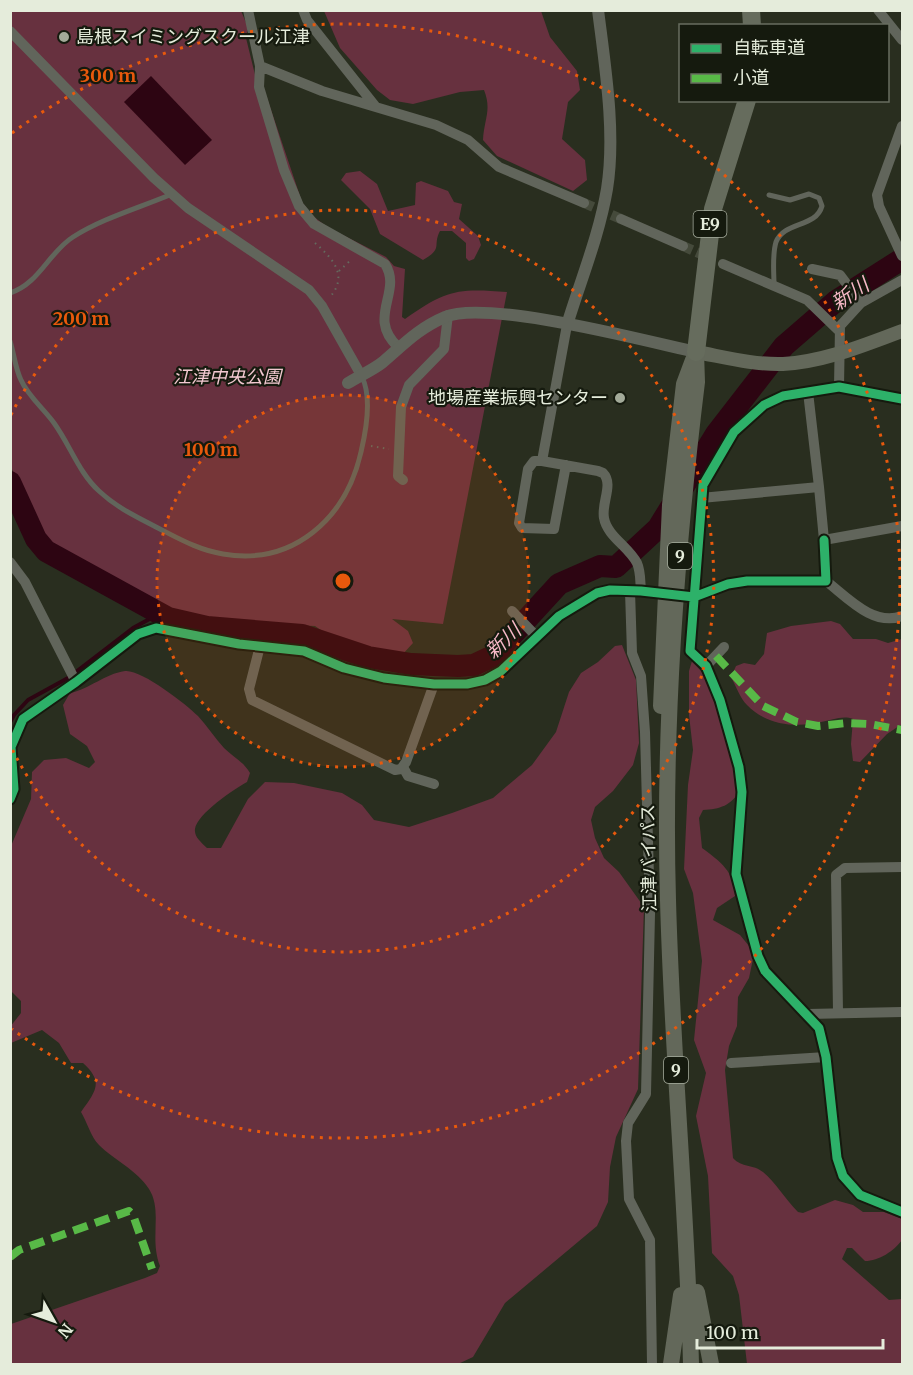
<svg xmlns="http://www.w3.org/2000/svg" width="913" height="1375" font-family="Merriweather,'Noto Sans JP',serif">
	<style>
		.green { fill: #67313f }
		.water { fill: #2d0512 }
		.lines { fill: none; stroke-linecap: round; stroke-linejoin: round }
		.stream { stroke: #2d0512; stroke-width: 4 }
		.river { stroke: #2d0512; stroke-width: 22 }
		.minor-tunnel { stroke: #454a3b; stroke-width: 10; stroke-dasharray: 10 5; stroke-linecap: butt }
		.path { stroke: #64695e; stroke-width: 2; stroke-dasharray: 1.5 4.5; stroke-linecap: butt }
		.service { stroke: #61655b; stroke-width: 5 }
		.minor { stroke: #61655b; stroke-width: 10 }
		.tertiary { stroke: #61655b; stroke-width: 12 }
		.secondary { stroke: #63685a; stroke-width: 14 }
		.trunk { stroke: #63685a; stroke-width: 16 }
		.motorway { stroke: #666c5d; stroke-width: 18 }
		.quiet { stroke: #58b947; stroke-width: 8; stroke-dasharray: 15 8; stroke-linecap: butt }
		.cycleway-casing { stroke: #151a0e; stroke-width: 13 }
		.cycleway { stroke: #2db169; stroke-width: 9 }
		.ring { fill: none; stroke: #e8590c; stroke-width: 3; stroke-dasharray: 3 6 }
		.poi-dot { fill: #a3aa99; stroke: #151a0e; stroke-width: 2 }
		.labels { text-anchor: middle; stroke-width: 4.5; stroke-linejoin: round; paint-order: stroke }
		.shield { fill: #151a0e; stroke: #a7ad9e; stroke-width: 1.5 }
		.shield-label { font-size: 16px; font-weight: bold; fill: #e5ecdb }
		.poi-label { font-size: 18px; fill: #e5ecdb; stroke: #151a0e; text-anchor: start }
		.park-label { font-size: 18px; font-style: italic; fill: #f3c9d1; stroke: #151a0e }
		.street-label { font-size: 18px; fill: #e5ecdb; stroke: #151a0e }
		.water-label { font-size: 20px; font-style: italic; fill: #f6b8c6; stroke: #151a0e }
		.centre { fill: #e8590c; stroke: #151a0e; stroke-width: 3 }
		.ring-label { font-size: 18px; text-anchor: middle; font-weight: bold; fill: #e8590c; stroke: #151a0e; stroke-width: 4.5; stroke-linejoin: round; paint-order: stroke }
	</style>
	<rect width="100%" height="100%" fill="#292e1f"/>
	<path class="green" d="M11,11H241L248,27L246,38L259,91L267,98L302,202L313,216L327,227L386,257L394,266L405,269L402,317L405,319C446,290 457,288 507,292L443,624L392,619L408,631L413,643L402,655H381L359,649L334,639L315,626L218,622L180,616L56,551L40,536L11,467Z
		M324,11H541L550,37L577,71L580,90L568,102L562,139L585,160L587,180L573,191L497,156L483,140C484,119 492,110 484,90L460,92L413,104L390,100L377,90L340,48Z
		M360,171L377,184L388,211L415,205L416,183L421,181L448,191L454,202L462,204L459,219L478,236L481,245L474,259L469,261L466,258V243L452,231H440C432,246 444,248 423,260L380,234L370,209L341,180L346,173Z
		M831,621L840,624L853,639H876L888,643L902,639V724L887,734L860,762L853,761L851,744L853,719C843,715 832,720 821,722C796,728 766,725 747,705C740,698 736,686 731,677L736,666L744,663L755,665L764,654L767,633L791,626Z
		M622,645L636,680L639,743L633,765L613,791L595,807L591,820L595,838L604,858L619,872L644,907L638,1089L616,1137L610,1167L608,1202L597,1226L505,1303L473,1357L458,1364H11V1324L145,1278L157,1273L160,1266C149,1238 163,1211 149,1189C137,1170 114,1160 99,1145C91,1137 87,1122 81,1112C96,1091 104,1082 83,1063H71L59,1043L42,1030L11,1043L10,1027L21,1013V1001L11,991V846L31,799L32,772L44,760L66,758L89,768L95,762L87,746L70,734L63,705L70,693C90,689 104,674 125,671C141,669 186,704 198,716C207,726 215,738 224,748C233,757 243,761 250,773L247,782C234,789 197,814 195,829C194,837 201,842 207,848H221L248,799L265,782L294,783L342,793L362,805L374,820L409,827L452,813L493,798L532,765L556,732L569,692L581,673L598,662L615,646Z
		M692,661L709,680L740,790C731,806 720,809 703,810L699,818L702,848C721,862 734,871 735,896L717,908L713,920L740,935L749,946L753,959L749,978L738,997L737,1026L729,1046L725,1070L733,1158C742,1168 753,1164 763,1172C776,1183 785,1199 798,1212L803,1213L835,1200L853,1205L863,1212H884L902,1219V1240C894,1251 879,1261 865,1261L852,1248H847L842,1259L889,1300L902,1299V1364H747L739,1295L733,1276L712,1253L708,1176L696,1116L706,1073L694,1040L702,961L693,893L684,869L688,785L693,750L689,715V671Z"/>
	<path class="water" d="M151,76L212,140L185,165L124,102Z"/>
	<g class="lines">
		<path class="stream" d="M10,722L14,715L28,700L68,678L133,628L155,616L168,618"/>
		<path class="river" d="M10,482L36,539L46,551L168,618L207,627L302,635L368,657L411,664L458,666L474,665L493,656L559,584L600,566L616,567L658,528L716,434L784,346L836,301L902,259"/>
		<path class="minor-tunnel" d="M584,203L621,219
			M683,246L710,258"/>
		<path class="path" d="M315,243C332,258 349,275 330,297
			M339,271L352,259
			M371,446L389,449"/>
		<path class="service" d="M769,195L790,200L809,194L819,198L822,206C816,228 784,221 776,242C772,255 774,272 774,285
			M10,293C39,284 49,252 73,237C103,218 139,208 172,194
			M10,341C14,353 15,368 21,380C28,396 44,409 54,423C70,445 79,473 99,491C116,507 135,516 156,527C178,538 198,550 223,554C294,566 346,518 361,452C366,431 372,397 362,377"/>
		<path class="minor" d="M248,10L260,66L259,87L284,170L299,206L314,224L385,264C403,292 366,317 398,347
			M303,10L307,20L376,107
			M878,10L902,40
			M10,31L154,178L188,208L309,290L322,306L361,375
			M260,66L322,91L436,125L468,140L499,167L584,203
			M902,126L877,195L879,206L902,256
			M621,219L683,246
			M723,264L807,300L838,330
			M812,269L840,275L861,303
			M839,387L840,326L861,303L902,280
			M808,392L819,487
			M902,399L839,387L783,396L764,405L734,432L703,485L690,651L706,666L720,700L739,767L742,792L736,874L758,956L765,971L819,1028L826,1057L837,1158L843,1176L860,1195L902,1212
			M542,461L567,325
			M566,465L554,529L522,528L519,523L528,469L534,461H542L598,471L603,473C614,484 601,503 604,518C607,536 629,547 637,563C641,572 640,582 641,591
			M403,480L398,476L401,407L409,385L444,349L448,315
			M701,498L819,487L824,540L902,526
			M10,562L25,582L76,682
			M826,581C847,597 873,627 902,616
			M630,591L632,653L641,676L645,732L650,914L646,1094L628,1123L626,1141L629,1199L650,1240L652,1364
			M512,611L537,637
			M260,646L249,689L252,700L395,770L401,769L406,762L434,684
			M706,666L724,647
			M403,767L408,776L434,784
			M10,799L14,789L11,747L23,719L76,682L138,634L156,628L239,644L304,651L344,668L384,678L434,684H467L485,680L501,671L559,616L597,593L610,590L641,591L694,597L728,584L747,581H826L824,540
			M838,1012L836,875L845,868L902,867
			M808,1014L902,1012
			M731,1063L826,1057"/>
		<path class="tertiary" d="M567,325C581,279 599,236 607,189C616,133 605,66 598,10
			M348,383C359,376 373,370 383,362C404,344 419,328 445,317C486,299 646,341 696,352"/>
		<path class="secondary" d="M696,352C724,357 754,365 783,364C824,362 864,345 902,331"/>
		<path class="trunk" d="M661,706L670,505L684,384L693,360
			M697,1292L711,1364
			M671,1364L681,1295
			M691,1364C687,1210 672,1055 668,900C663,728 676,553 697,382L696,352"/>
		<path class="motorway" d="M751,10L752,26
			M696,352L713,209L747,100"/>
		<path class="quiet" d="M716,656L763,706L797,722L818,726L847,723L869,724L902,730
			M10,1257L19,1250L129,1211L133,1215L152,1269"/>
		<defs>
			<path id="cycleway" d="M902,399L839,387L783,396L764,405L734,432L703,485L690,651L706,666L720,700L739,767L742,792L736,874L758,956L765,971L819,1028L826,1057L837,1158L843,1176L860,1195L902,1212
				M10,799L14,789L11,747L23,719L76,682L138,634L156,628L239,644L304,651L344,668L384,678L434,684H467L485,680L501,671L559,616L597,593L610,590L641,591L694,597L728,584L747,581H826L824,540"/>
		</defs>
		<use href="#cycleway" class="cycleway-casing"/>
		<use href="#cycleway" class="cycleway"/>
	</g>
	<circle cx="343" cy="581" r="186" fill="#e8590c" fill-opacity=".12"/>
	<g class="ring">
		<circle cx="343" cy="581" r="186"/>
		<path d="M11 415A371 371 0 1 1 11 747"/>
		<path d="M12 133A557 557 0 1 1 12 1029"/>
	</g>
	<g class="poi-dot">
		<circle cx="64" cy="37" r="6"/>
		<circle cx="620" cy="398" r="6"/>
	</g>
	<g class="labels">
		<g class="shield">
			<rect x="693.5" y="211" width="33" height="26" rx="4.5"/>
			<rect x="668" y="543" width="24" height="26" rx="4.5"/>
			<rect x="664" y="1057" width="24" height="26" rx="4.5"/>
		</g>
		<g class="shield-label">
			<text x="710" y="230">E9</text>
			<text x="680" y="562">9</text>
			<text x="676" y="1076">9</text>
		</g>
		<g class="poi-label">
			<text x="76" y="43">島根スイミングスクール江津</text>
			<text x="608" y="404" text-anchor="end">地場産業振興センター</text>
		</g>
		<g class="park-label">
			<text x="227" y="383">江津中央公園</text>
		</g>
		<g class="street-label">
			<text transform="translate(649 858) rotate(-91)" y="6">江津バイパス</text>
		</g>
		<g class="water-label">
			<text transform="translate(850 294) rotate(-34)" y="7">新川</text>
			<text transform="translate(503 641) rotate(-43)" y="7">新川</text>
		</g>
	</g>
	<circle cx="343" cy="581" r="9" class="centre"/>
	<g class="ring-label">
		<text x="108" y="82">300 m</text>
		<text x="81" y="325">200 m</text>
		<text x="211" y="456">100 m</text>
	</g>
	<rect width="913" height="1375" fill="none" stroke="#e5ecdb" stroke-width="24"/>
	<rect x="679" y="24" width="210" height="78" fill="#151a0e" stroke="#686e60" stroke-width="1.5"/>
	<rect x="691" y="44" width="30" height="9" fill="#2db169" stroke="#686e60" stroke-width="1.5"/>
	<text x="733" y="54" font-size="18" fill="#e5ecdb">自転車道</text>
	<rect x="691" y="74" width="30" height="9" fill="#58b947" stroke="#686e60" stroke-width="1.5"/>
	<text x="733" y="84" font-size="18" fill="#e5ecdb">小道</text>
	<g transform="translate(54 1321) rotate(130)" stroke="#151a0e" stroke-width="4.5" paint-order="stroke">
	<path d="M0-4.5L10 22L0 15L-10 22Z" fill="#e5ecdb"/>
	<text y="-9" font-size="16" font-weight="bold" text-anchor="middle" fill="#e5ecdb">N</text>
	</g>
	<path d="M697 1339v9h186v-9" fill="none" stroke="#e5ecdb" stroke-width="3"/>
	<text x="706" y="1339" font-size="18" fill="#e5ecdb" stroke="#151a0e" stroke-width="4.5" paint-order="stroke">100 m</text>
</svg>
